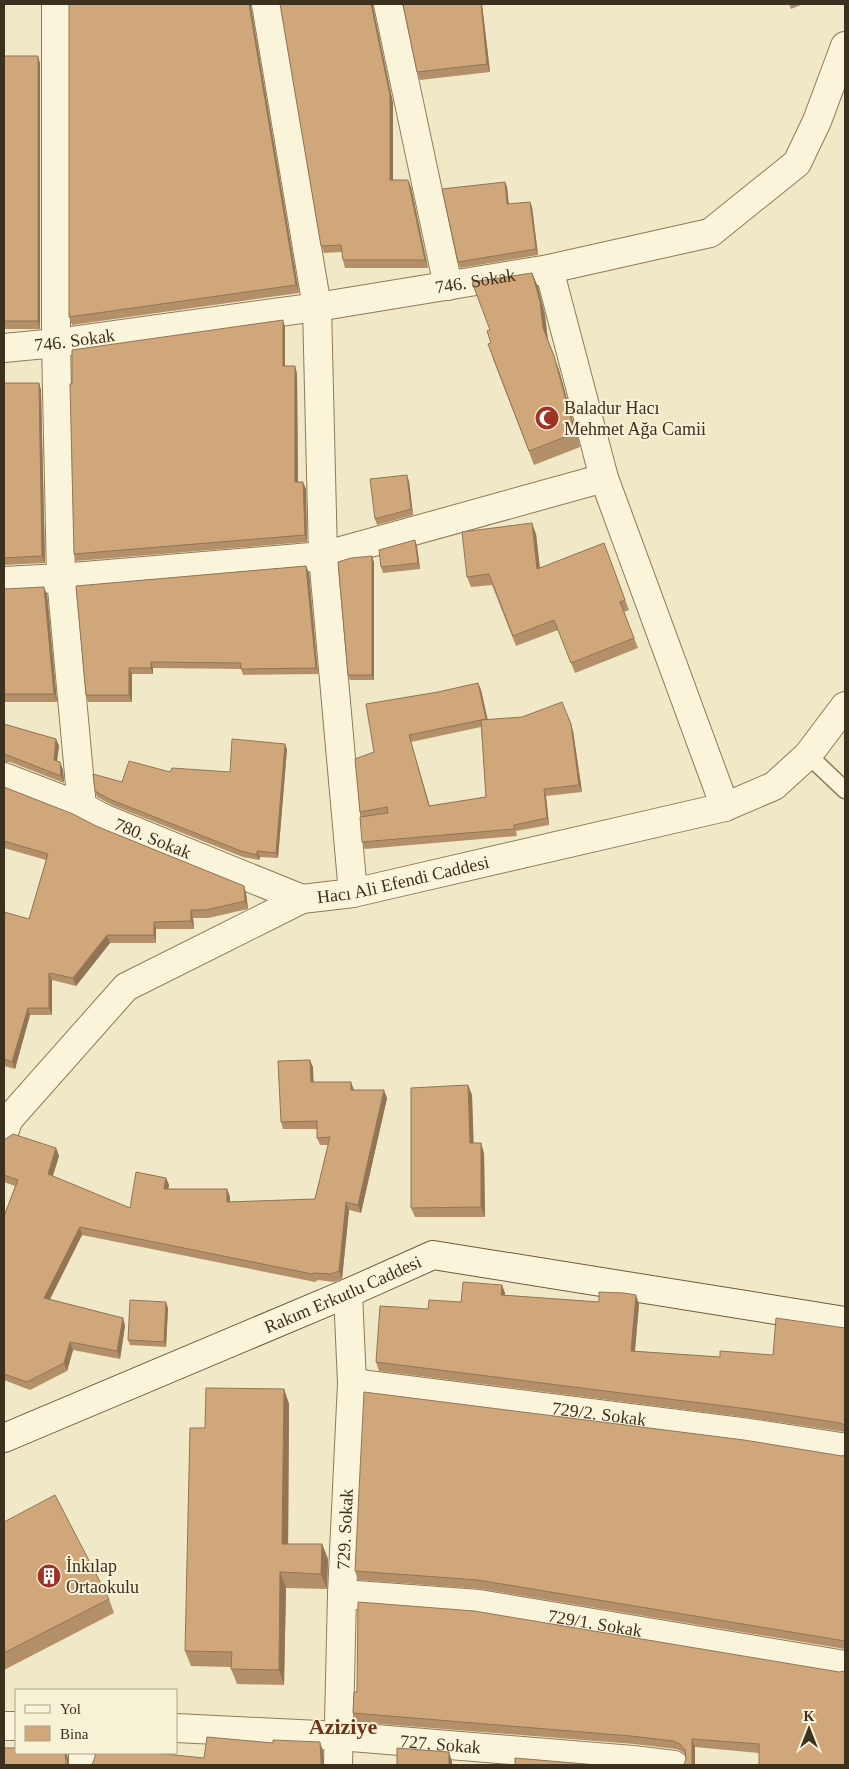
<svg xmlns="http://www.w3.org/2000/svg" width="849" height="1769" font-family="Georgia,serif">
	<style>
		.lines { fill: none; stroke-linecap: round; stroke-linejoin: round }
		.service-casing { stroke: #8d7b5a; stroke-width: 19 }
		.minor-casing { stroke: #8d7b5a; stroke-width: 30 }
		.secondary-casing { stroke: #6f5b3d; stroke-width: 30 }
		.service { stroke: #faf4da; stroke-width: 16 }
		.minor { stroke: #faf4da; stroke-width: 28 }
		.secondary { stroke: #faf4da; stroke-width: 28 }
		.wall { fill: #b39069; fill-rule: evenodd }
		.shaded-wall { fill: #927555 }
		.building { fill: #d0a77a; stroke: #927555; fill-rule: evenodd }
		.labels { text-anchor: middle; stroke-width: 4; stroke-linejoin: round; paint-order: stroke }
		.street-label { font-size: 18px; fill: #3c301f; stroke: #f7f1d6 }
		.poi-label { font-size: 18px; fill: #3c301f; stroke: #f7f1d6; text-anchor: start }
		.district-label { font-size: 22px; font-weight: bold; fill: #6b351c; stroke: #f7f1d6 }
	</style>
	<rect width="100%" height="100%" fill="#f0e8c6"/>
	<g class="lines">
		<defs>
			<path id="service" d="M808,755L845,790"/>
			<g id="minor">
				<path d="M56,4V343L61,578L82,807"/>
				<path d="M266,4L317,307L323,556L353,893"/>
				<path d="M388,4L448,286"/>
				<path id="s1" d="M4,348L56,343L317,307L549,269L710,233L797,163L817,121L845,46"/>
				<path d="M604,478L725,807"/>
				<path d="M4,581L61,578L323,556L604,478L549,269"/>
				<path id="s2" d="M4,777L82,807L105,819L302,899"/>
				<path id="s3" d="M4,1132L9,1119L126,987L302,899L353,893L725,807L774,786L808,755L845,706"/>
				<path id="s4" d="M352,1383L749,1433L841,1447L845,1449"/>
				<path id="s5" d="M342,1594L479,1604L845,1665"/>
				<path d="M4,1726H16"/>
				<path id="s6" d="M176,1728L339,1736L633,1760L674,1765"/>
				<path d="M83,1765V1753"/>
				<path id="s7" d="M338,1765L342,1594L352,1383L348,1293"/>
			</g>
			<g id="secondary">
				<path id="s8" d="M4,1438L348,1293L433,1255L845,1321"/>
			</g>
		</defs>
		<use href="#service" class="service-casing"/>
		<use href="#minor" class="minor-casing"/>
		<use href="#secondary" class="secondary-casing"/>
		<use href="#service" class="service"/>
		<use href="#minor" class="minor"/>
		<use href="#secondary" class="secondary"/>
	</g>
	<path class="wall" d="M69,4H251V7L299,293L72,325L69,317Z
		M482,4L490,72L420,80L417,72Z
		M789,4H803L791,9Z
		M373,7L393,103V180H408L411,187L428,268H345L343,260L342,252L324,253L321,246Z
		M4,56L40,63V329H4Z
		M505,182L507,187L509,204L530,202L532,207L538,255L460,268L458,262Z
		M532,273L538,287L545,315L548,340L559,370L580,447L534,465L493,359L491,343L487,331L489,330Z
		M285,327V366L297,373L298,482L306,489L307,542L76,561L74,554Z
		M4,383H39L41,390L45,563L4,565Z
		M409,481L413,515L377,525L375,519Z
		M536,534L540,568L604,543L629,610L624,612L638,648L575,673L558,630L516,646L492,585L471,587L467,577Z
		M417,546L420,569L383,573L381,567Z
		M374,562V680H350L348,675Z
		M306,566L309,573L318,674L243,675L241,669L153,668V674H132V702H88L86,695L76,586Z
		M4,589L47,594L57,702H4Z
		M478,683L481,690L487,719L573,731L582,792L546,796L549,825L516,831L517,836L365,849L362,842V817L360,812L374,752L438,692ZM481,727L486,797L430,806L411,742Z
		M4,724L56,739L59,746L57,761L60,762L63,770L64,783L10,762H4Z
		M287,749L278,858L260,857L259,860L243,857L112,805L97,797L95,791L122,782L170,772H230Z
		M4,787L96,826L244,886L246,893L248,909L208,918H193L194,929H156V943H110L76,986L52,980V1015H30L15,1069L4,1066V912L29,919L46,860L4,848Z
		M313,1067V1082L387,1098L361,1213L349,1210L342,1279L334,1282L318,1280L315,1282L82,1235L50,1299L123,1318L125,1326L120,1359L73,1350L67,1371L30,1390L4,1380V1216L15,1186L4,1182V1140L56,1148L59,1156L53,1176L130,1208L166,1178L169,1185L168,1189H227L230,1197V1202L315,1199L328,1145H320L317,1138V1129H283L281,1122Z
		M468,1085L472,1095L473,1143L484,1153L485,1217H415L411,1208Z
		M505,1293V1295L599,1302L639,1304L635,1351L720,1357L773,1355L845,1328V1432L751,1418L379,1371L376,1362L428,1309Z
		M168,1308L166,1347L130,1345L128,1340Z
		M284,1389L289,1404L288,1544H322L328,1559L327,1589L286,1588L284,1685L237,1684L231,1669V1667L191,1666L185,1651L205,1428Z
		M845,1455V1649L481,1589L358,1580L355,1571Z
		M4,1522L109,1599L114,1613L4,1670Z
		M839,1672L759,1753L695,1747L686,1758V1756L683,1752L676,1749L634,1744L356,1722L353,1713Z"/>
	<path class="shaded-wall" d="M249,4H251V7L299,293L296,285Z
		M371,4H373V7L393,103V187L390,180Z
		M481,4H482L490,72L487,64Z
		M38,56L40,63V329L38,321Z
		M408,180L411,187L428,268L425,260Z
		M505,182L507,187L509,210L507,204Z
		M530,202L532,207L538,255L536,249Z
		M532,273L538,287L545,315L548,342L543,328Z
		M283,320L285,327V373L283,366Z
		M554,356L559,370L580,447L575,433Z
		M295,366L297,373L298,489L295,482Z
		M39,383L41,390L45,563L42,556Z
		M407,475L409,481L413,515L411,509Z
		M303,482L306,489L307,542L305,535Z
		M532,523L536,534L541,580L537,569Z
		M415,540L417,546L420,569L418,563Z
		M372,556L374,562V680L372,675Z
		M306,566L309,573L318,674L316,668Z
		M44,587L47,594L57,702L54,694Z
		M151,662L153,668V674L151,668Z
		M129,668L132,674V702L129,695Z
		M478,683L481,690L489,725L486,719Z
		M571,724L573,731L582,792L579,785Z
		M56,739L59,746L56,768L54,760Z
		M285,744L287,749L278,858L276,853Z
		M60,762L63,770L64,783L61,776Z
		M544,789L546,796L549,825L547,818Z
		M257,851L260,857L259,860L257,855Z
		M244,886L246,893L248,909L245,901Z
		M191,910L193,918L194,929L191,921Z
		M154,922L156,929V943L154,935Z
		M107,935L110,943L76,986L73,978Z
		M49,973L52,980V1015L49,1008Z
		M28,1008L30,1015L15,1069L12,1062Z
		M310,1060L313,1067L314,1090L311,1082Z
		M351,1082L354,1090V1098L351,1090Z
		M468,1085L472,1095L474,1153L470,1143Z
		M384,1090L387,1098L361,1213L358,1205Z
		M481,1143L484,1153L485,1217L481,1207Z
		M56,1148L59,1156L51,1181L48,1174Z
		M166,1178L169,1185L167,1197L164,1189Z
		M227,1189L230,1197V1209L227,1202Z
		M346,1202L349,1210L342,1279L339,1271Z
		M80,1227L82,1235L47,1305L44,1298Z
		M502,1285L505,1293L504,1304L501,1295Z
		M636,1295L639,1304L634,1360L631,1351Z
		M166,1302L168,1308L166,1347L164,1342Z
		M123,1318L125,1326L120,1359L117,1351Z
		M70,1342L73,1350L67,1371L64,1363Z
		M284,1389L289,1404L288,1559L282,1544Z
		M322,1544L328,1559L327,1589L321,1574Z
		M280,1572L286,1588L284,1685L279,1670Z
		M692,1739L695,1747V1765H692Z
		M320,1742L323,1751L324,1765H322L321,1763Z
		M449,1752L452,1761V1765H449Z
		M65,1753H67L69,1765H67Z"/>
	<path class="building" d="M69,4H249L296,285L69,317Z
		M280,4H371L390,95V180H408L425,260H343L341,245L321,246Z
		M403,4H481L487,64L417,72Z
		M4,56H38V321H4Z
		M505,182L507,204L530,202L536,249L458,262L442,189Z
		M532,273L540,301L543,328L554,356L575,433L529,451L488,344L491,343L487,331L490,330L472,282Z
		M283,320V366H295V482H303L305,535L74,554L70,384H72V350Z
		M4,383H39L42,556L4,558Z
		M407,475L411,509L375,519L370,479Z
		M532,523L537,569L604,543L625,600L620,602L634,638L571,663L554,620L513,636L489,574L467,577L462,532Z
		M415,540L418,563L381,567L379,550Z
		M372,556V675H348L338,562L351,558Z
		M306,566L316,668L241,669V663L151,662V668H129V695H86L76,586Z
		M44,587L54,694H4V589Z
		M478,683L486,719L481,720L522,717L562,702L571,724L579,785L544,789L547,818L514,825V829L362,842L360,817L388,813L387,807L360,812L355,759L374,752L366,704L438,692ZM481,720L486,797L429,806L409,735Z
		M4,724L56,739L54,760L60,762L61,776L7,755L4,754Z
		M232,739L285,744L276,853L257,851V855L241,851L109,799L95,791L93,774L122,782L129,761L170,772L172,768L230,772Z
		M4,787L73,814L96,826L244,886L245,901L206,910H191V921L154,922V935H107L73,978L49,973V1008H28L12,1062L4,1059V912L29,919L48,854L4,841Z
		M310,1060L311,1082H351V1090H384L358,1205L346,1202L339,1271L331,1274L315,1273L312,1274L80,1227L44,1298L123,1318L117,1351L70,1342L64,1363L27,1382L4,1374V1216L18,1180L4,1175V1140L13,1134L56,1148L48,1174L130,1208L136,1172L166,1178L164,1189H227V1202L315,1199L330,1137L317,1138V1121L281,1122L278,1061Z
		M468,1085L470,1143H481V1207L411,1208V1088Z
		M463,1282L502,1285L501,1295L599,1302V1292L624,1293L636,1295L631,1351L720,1357V1351L773,1355L776,1318L845,1328V1425L840,1423L748,1409L376,1362L380,1306L428,1309L429,1300L461,1302Z
		M130,1300L166,1302L164,1342L128,1340Z
		M206,1388L284,1389L282,1544H322L321,1574L280,1572L279,1670L231,1669L232,1652L185,1651L190,1428H205Z
		M364,1392L744,1440L842,1456L845,1455V1641L478,1580L355,1571Z
		M55,1495L109,1599L4,1653V1522Z
		M358,1602L474,1611L839,1672L845,1671V1765H759V1744L692,1739V1765H684L686,1758L685,1750L680,1744L673,1741L631,1736L353,1713L354,1692H357Z
		M207,1737L273,1743V1740L320,1742L321,1763L323,1765H92L95,1757V1753H154L204,1758Z
		M4,1748H16V1753H65L66,1764L68,1765H4Z
		M397,1748L449,1752V1765H397Z
		M515,1758L597,1765H515Z"/>
	<defs>
		<symbol id="mosque-disc" viewBox="-11 -11 22 22"><circle r="9.5" fill="#9f3327" stroke="#f7f1d6"/><path d="M3.5-4.9A6 6 0 1 0 3.5 4.9A5 5 0 1 1 3.5-4.9Z" fill="#fff"/></symbol>
		<symbol id="building-disc" viewBox="-11 -11 22 22"><circle r="9.5" fill="#9f3327" stroke="#f7f1d6"/><path d="M-4-6H4V6H1V3H-1V6H-4ZM-2.5-4.3h1.7v1.8h-1.7ZM.8-4.3h1.7v1.8H.8ZM-2.5-1h1.7V.8h-1.7ZM.8-1h1.7V.8H.8Z" fill="#fff"/></symbol>
	</defs>
	<g fill-rule="evenodd">
		<use href="#mosque-disc" x="533" y="404" width="28" height="28"/>
		<use href="#building-disc" x="35" y="1562" width="28" height="28"/>
	</g>
	<g class="labels">
		<g class="street-label">
			<text dy="6" stroke="none"><textPath href="#s1" startOffset="476">746. Sokak</textPath></text>
			<text dy="6" stroke="none"><textPath href="#s1" startOffset="71">746. Sokak</textPath></text>
			<text dy="6" stroke="none"><textPath href="#s2" startOffset="161">780. Sokak</textPath></text>
			<text dy="6" stroke="none"><textPath href="#s3" startOffset="490">Hacı Ali Efendi Caddesi</textPath></text>
			<text dy="6" stroke="none"><textPath href="#s8" startOffset="368">Rakım Erkutlu Caddesi</textPath></text>
			<text dy="6" stroke="none"><textPath href="#s4" startOffset="249">729/2. Sokak</textPath></text>
			<text dy="6" stroke="none"><textPath href="#s7" startOffset="236">729. Sokak</textPath></text>
			<text dy="6" stroke="none"><textPath href="#s5" startOffset="255">729/1. Sokak</textPath></text>
			<text dy="6" stroke="none"><textPath href="#s6" startOffset="265">727. Sokak</textPath></text>
		</g>
		<g class="poi-label">
			<text x="564" y="414">Baladur Hacı<tspan x="564" dy="21">Mehmet Ağa Camii</tspan></text>
			<text x="66" y="1572">İnkılap<tspan x="66" dy="21">Ortaokulu</tspan></text>
		</g>
		<g class="district-label">
			<text x="343" y="1734">Aziziye</text>
		</g>
	</g>
	<rect width="849" height="1769" fill="none" stroke="#3c301f" stroke-width="10"/>
	<rect x="15" y="1689" width="162" height="65" fill="#f7f1d6" stroke="#aca48d"/>
	<rect x="25" y="1705" width="25" height="8" fill="#faf4da" stroke="#aca48d"/>
	<text x="60" y="1714" font-size="15" fill="#3c301f">Yol</text>
	<rect x="25" y="1726" width="25" height="15" fill="#d0a77a" stroke="#aca48d"/>
	<text x="60" y="1739" font-size="15" fill="#3c301f">Bina</text>
	<g transform="translate(809 1729)" stroke="#f7f1d6" stroke-width="4" paint-order="stroke">
	<path d="M0-4L9 19L0 12L-9 19Z" fill="#3c301f"/>
	<text y="-8" font-size="14" font-weight="bold" text-anchor="middle" fill="#3c301f">K</text>
	</g>
</svg>
